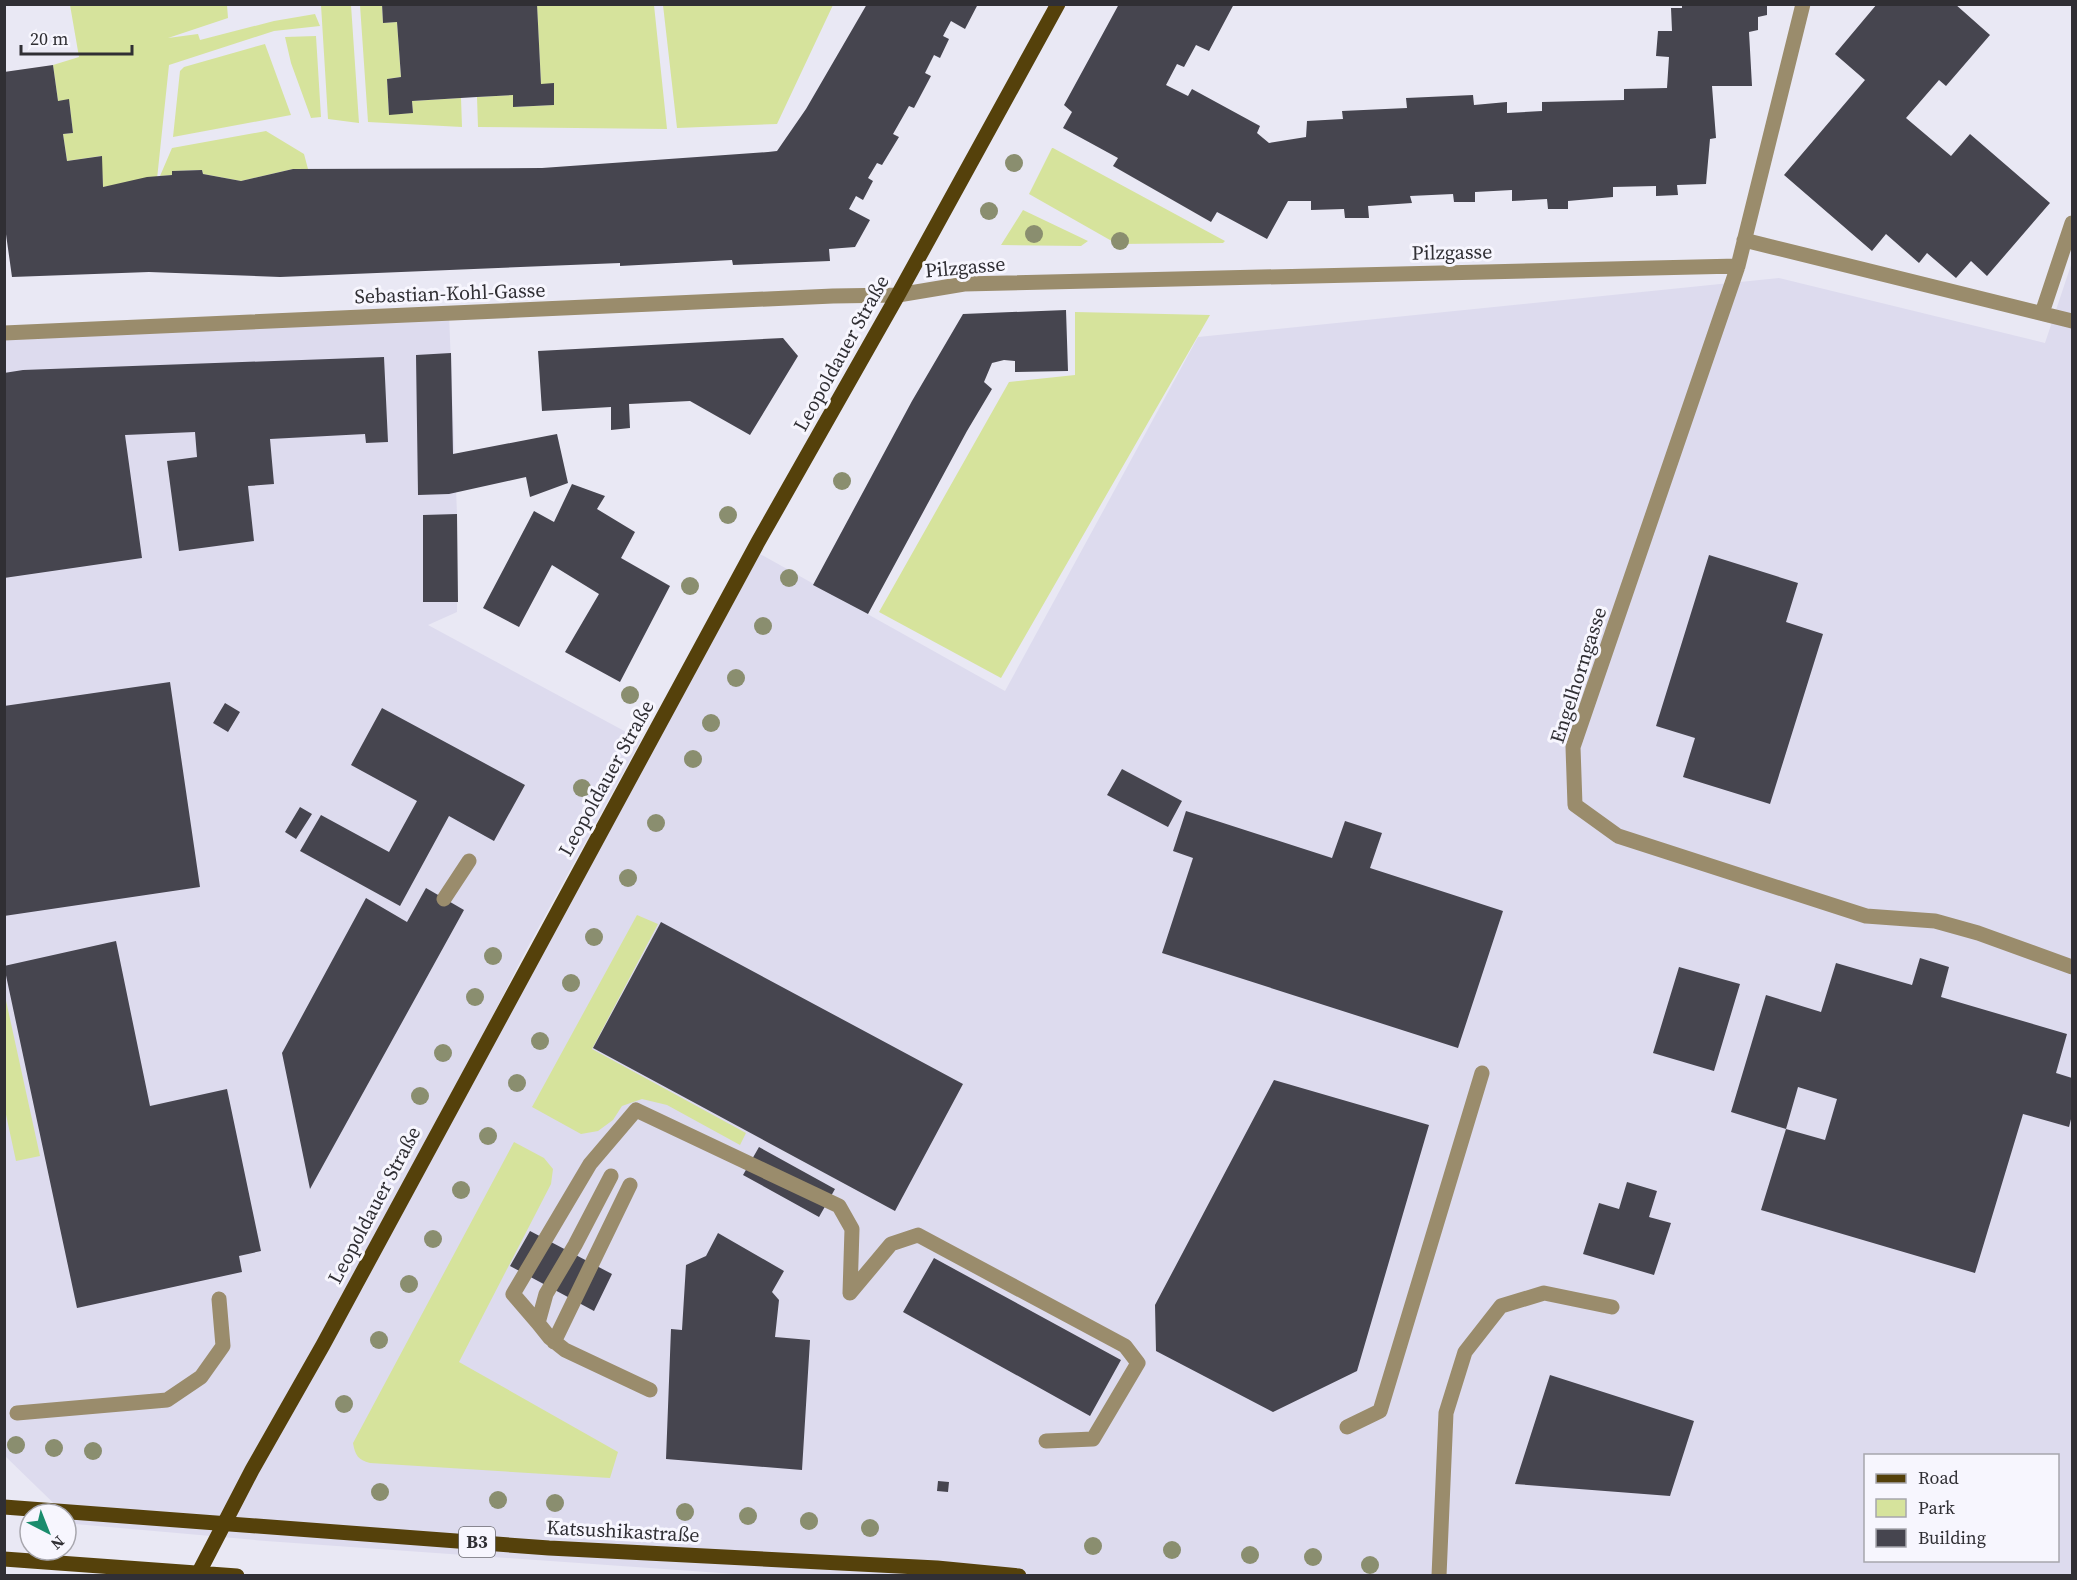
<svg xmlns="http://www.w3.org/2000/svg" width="2077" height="1580" font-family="'Source Serif 4',serif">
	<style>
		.built { fill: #dddbee; fill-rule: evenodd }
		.green { fill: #d6e39c }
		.building { fill: #46454f }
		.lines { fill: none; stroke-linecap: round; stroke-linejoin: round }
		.minor { stroke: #9a8c6c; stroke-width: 15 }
		.major { stroke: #55410b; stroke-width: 15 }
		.tree { fill: #8a8e6f }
		.labels { text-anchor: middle; stroke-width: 6; stroke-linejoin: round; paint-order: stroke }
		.shield { fill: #f7f6fe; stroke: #6c6b71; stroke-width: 1.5 }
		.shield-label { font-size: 18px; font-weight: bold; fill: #302f34 }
		.street-label { font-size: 20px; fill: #302f34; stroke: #f7f6fe }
	</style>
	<rect width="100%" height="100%" fill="#e9e8f4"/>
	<path class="built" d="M2072,262V1575L763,1576L266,1541L75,1524L5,1456L4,333L449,314L457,514V612L428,625L641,740L523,956L451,1098L342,1297L362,1290L390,1232L760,554L1005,691L1198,337L1779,278L2045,343ZM1866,1456H2058V1560H1866Z"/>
	<path class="green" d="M551,4L654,5L667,129L478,127L477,97L513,95L514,107L554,105V84H541L537,6Z
		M70,5H227L228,18L168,38L198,34L200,40L274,21L315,14L320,26L274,31L169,65L157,179L103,187L101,156L67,161L63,134L73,133L69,100L58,101L53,65L79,57Z
		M321,5H351L359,123L328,119Z
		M360,5H382L383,23L397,22L401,77L387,79L389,114L413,113L412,101L461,98L462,127L368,122Z
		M663,5V4L833,5L777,124L677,128Z
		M316,36L321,117L311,118L291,63L285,37Z
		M265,44L291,115L173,137L180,71L184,67Z
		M266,131L304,154L308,169H293L241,181L203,174L202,170L172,171V175L160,176L172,148Z
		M1052,148H1053L1225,241L1223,243L1117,244L1029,194Z
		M1023,210L1088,241L1081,246L1001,245Z
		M1075,312L1210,315L1001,678L879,612L1009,382L1075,375Z
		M637,915L658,924L592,1049L746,1133L740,1145L667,1105L642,1099L622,1106L613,1120L598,1131L581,1134L532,1107Z
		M5,996L40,1156L16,1161L5,1110Z
		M514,1142L544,1158L553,1169L551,1184L459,1362L618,1452L610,1478L370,1463C358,1460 355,1455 353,1443Z"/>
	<path class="building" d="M382,4H537L541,84L554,83V105L513,107V95L477,97L412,101L413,113L389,115L387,79L401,77L397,22L383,23Z
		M867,4H978L965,29L951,21L943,36L949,39L940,58L934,55L925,73L931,76L914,108L909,106L893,134L899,137L882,165L877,163L868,178L873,181L863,200L856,196L849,209L870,220L855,247L829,249L830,261L733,265L732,260L620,266V263L280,277L149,272L12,277L4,220V72L53,65L58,101L69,99L73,133L63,134L67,161L102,156L103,187L147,177L172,175V171L202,170L203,174L241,181L293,169L542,168L768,152L777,151L806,109Z
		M1119,4H1234L1209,51L1196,45L1184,67L1177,64L1166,85L1188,96L1192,89L1260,126L1257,133L1269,143L1306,137L1307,121L1343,119L1342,111L1407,108L1406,98L1473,95L1474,105L1507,102V113L1542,111V102L1624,100V89L1667,88L1669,57L1656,56L1658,31H1672L1671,8H1682V5H1767V15L1758,17V30L1749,32L1752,86H1712L1716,138L1710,139L1706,184L1677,185L1678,195L1656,196V186L1613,187V197L1568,201V209H1548L1547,199L1512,201V190L1475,192V202H1454L1453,194L1410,196L1412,203L1368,206L1369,218H1345L1344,209L1311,210V201H1288L1267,239L1217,212L1211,222L1113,166L1118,158L1063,128L1072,112L1064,105Z
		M1877,4H1955L1990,35L1946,86L1939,80L1906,118L1951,156L1970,134L2050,203L1987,276L1971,261L1956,278L1927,253L1919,263L1886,234L1872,251L1784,175L1865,80L1835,54Z
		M1066,310L1068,371L1015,372V361L1004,360L992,363L984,382L992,389L967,431L868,614L813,585L912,401L963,314Z
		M783,338L798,356L750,435L690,401L629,404L630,428L611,430V407L542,411L538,351Z
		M451,353L453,454L557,434L568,483L530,497L526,477L449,494L418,495L416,355Z
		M384,357L388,442L366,443L365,434L270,439L274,484L248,486L254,541L179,551L167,461L197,457L195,432L125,435L142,558L4,578V373L23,370Z
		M572,484L605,496L597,509L635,532L621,558L670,586L620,682L565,652L599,594L552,565L519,627L483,608L534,511L554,522Z
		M457,514L458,602H423V515Z
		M1709,555L1798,583L1786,622L1823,634L1770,804L1683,777L1695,738L1656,726Z
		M170,682L200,887L4,916V706Z
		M225,703L240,712L228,732L213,723Z
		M382,708L525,785L494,841L449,816L400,906L300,851L321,815L389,852L417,801L351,765Z
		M1122,769L1182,801L1168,827L1107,795Z
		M300,807L312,814L296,839L285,832Z
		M1186,811L1332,858L1345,821L1382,833L1370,868L1503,911L1458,1048L1162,953L1193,858L1173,851Z
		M426,888L464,910L310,1189L282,1053L366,898L407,922Z
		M661,922L963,1084L895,1211L593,1048Z
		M116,941L150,1106L227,1089L261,1251L239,1256L242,1272L77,1308L4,966Z
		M1920,958L1949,967L1941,997L2067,1034L2056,1073L2072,1078V1115L2069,1127L2023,1114L1975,1273L1761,1210L1786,1129L1825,1140L1837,1099L1798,1087L1786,1129L1731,1112L1766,995L1821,1012L1836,963L1912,985Z
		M1679,967L1740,984L1714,1071L1653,1053Z
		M1274,1080L1429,1125L1357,1371L1273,1412L1156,1351L1155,1305Z
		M759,1147L835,1189L819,1217L743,1175Z
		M1627,1182L1657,1191L1649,1217L1671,1223L1654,1275L1583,1254L1599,1203L1619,1209Z
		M530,1231L612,1274L594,1311L510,1266Z
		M718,1233L784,1271L772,1292L779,1300L775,1337L810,1340L802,1470L666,1459L671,1329L682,1330L686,1265L706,1256Z
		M934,1258L1121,1360L1090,1416L903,1312Z
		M1550,1375L1694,1421L1670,1496L1515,1484Z
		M938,1481L949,1482L948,1492L937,1491Z"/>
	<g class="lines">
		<path class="minor" d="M1803,4L1738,266L1573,747L1575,805L1618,836L1866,916L1935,921L1978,933L2072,967
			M1744,240L2072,321
			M2042,313L2072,223
			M4,333L833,296L898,295L964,284L1738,266
			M444,899L469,861
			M611,1176L575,1245L546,1294L538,1323L550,1338L565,1350L650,1390
			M850,1293L891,1244L918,1235L1125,1346L1138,1363L1093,1439L1046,1441
			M538,1323L513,1294L590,1164L636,1110L839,1206L852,1229L850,1293
			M554,1342L630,1185
			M17,1413L167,1400L201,1377L223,1346L219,1299
			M1347,1427L1380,1411L1482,1073
			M1439,1576L1446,1413L1465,1352L1501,1306L1544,1293L1612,1307"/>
		<path class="major" d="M4,1507L549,1548L937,1568L1019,1576
			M4,1559L237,1576
			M197,1576L252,1470L323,1345L758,542L898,295L1058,4"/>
	</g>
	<g class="tree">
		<circle cx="1014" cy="163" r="9"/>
		<circle cx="989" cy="211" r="9"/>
		<circle cx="1034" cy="234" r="9"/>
		<circle cx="1120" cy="241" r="9"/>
		<circle cx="842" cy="481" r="9"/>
		<circle cx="728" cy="515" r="9"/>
		<circle cx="789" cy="578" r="9"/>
		<circle cx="690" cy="586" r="9"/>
		<circle cx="763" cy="626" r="9"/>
		<circle cx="736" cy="678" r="9"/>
		<circle cx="630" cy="695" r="9"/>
		<circle cx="711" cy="723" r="9"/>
		<circle cx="693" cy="759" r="9"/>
		<circle cx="582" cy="788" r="9"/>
		<circle cx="656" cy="823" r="9"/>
		<circle cx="628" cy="878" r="9"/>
		<circle cx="594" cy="937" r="9"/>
		<circle cx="493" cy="956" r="9"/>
		<circle cx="571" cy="983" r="9"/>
		<circle cx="475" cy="997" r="9"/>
		<circle cx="540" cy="1041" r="9"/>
		<circle cx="443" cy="1053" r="9"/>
		<circle cx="517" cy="1083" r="9"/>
		<circle cx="420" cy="1096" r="9"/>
		<circle cx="488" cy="1136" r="9"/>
		<circle cx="461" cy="1190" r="9"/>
		<circle cx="433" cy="1239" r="9"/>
		<circle cx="409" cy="1284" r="9"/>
		<circle cx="379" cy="1340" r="9"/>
		<circle cx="344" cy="1404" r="9"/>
		<circle cx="16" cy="1445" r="9"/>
		<circle cx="54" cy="1448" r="9"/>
		<circle cx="93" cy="1451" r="9"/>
		<circle cx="380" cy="1492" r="9"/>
		<circle cx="498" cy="1500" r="9"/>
		<circle cx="555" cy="1503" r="9"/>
		<circle cx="685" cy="1512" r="9"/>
		<circle cx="748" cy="1516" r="9"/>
		<circle cx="809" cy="1521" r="9"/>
		<circle cx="870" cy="1528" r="9"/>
		<circle cx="1093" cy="1546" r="9"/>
		<circle cx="1172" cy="1550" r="9"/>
		<circle cx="1250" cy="1555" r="9"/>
		<circle cx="1313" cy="1557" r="9"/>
		<circle cx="1370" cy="1565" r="9"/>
	</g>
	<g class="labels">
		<rect class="shield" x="459" y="1527" width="36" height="30" rx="4.5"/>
		<g class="shield-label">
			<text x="477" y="1548">B3</text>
		</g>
		<g class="street-label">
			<text transform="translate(1452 252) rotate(-1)" y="7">Pilzgasse</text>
			<text transform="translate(965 267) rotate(-5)" y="7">Pilzgasse</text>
			<text transform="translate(450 293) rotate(-2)" y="7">Sebastian-Kohl-Gasse</text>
			<text transform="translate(841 353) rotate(-61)" y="7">Leopoldauer Straße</text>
			<text transform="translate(1578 675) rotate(-72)" y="7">Engelhorngasse</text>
			<text transform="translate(606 778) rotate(-61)" y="7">Leopoldauer Straße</text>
			<text transform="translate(374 1205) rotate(-62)" y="7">Leopoldauer Straße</text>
			<text transform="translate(623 1531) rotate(3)" y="7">Katsushikastraße</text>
		</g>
	</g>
	<rect width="2077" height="1580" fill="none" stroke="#302f34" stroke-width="12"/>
	<rect x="1864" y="1454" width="195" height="108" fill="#f7f6fe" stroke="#a7a6ad" stroke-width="1.5"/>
	<rect x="1876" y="1474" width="30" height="9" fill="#55410b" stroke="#a7a6ad" stroke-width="1.5"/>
	<text x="1918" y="1484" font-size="18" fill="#302f34">Road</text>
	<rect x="1876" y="1499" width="30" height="18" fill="#d6e39c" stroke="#a7a6ad" stroke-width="1.5"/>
	<text x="1918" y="1514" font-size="18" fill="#302f34">Park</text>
	<rect x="1876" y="1529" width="30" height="18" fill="#46454f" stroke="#a7a6ad" stroke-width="1.5"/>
	<text x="1918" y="1544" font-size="18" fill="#302f34">Building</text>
	<g transform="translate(48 1532) rotate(138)"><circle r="28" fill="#f7f6fe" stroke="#a7a6ad" stroke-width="1.5"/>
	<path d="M0-4.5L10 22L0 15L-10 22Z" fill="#1a8c6d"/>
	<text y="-9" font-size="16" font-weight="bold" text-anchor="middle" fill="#302f34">N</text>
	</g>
	<path d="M21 45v9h111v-9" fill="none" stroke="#302f34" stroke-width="3"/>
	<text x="30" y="45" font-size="18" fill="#302f34" stroke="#f7f6fe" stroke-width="4.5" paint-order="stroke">20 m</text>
</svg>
